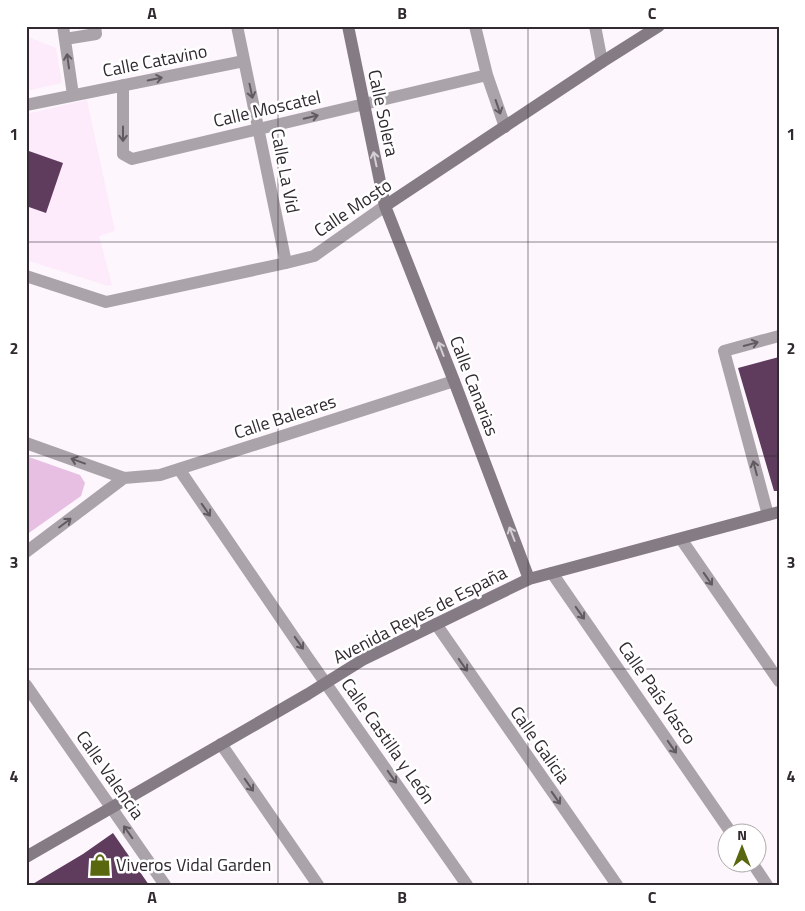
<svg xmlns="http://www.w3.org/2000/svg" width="805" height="911" font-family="'Titillium Web',sans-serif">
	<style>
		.built { fill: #fdebfb }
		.green { fill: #e7bfe3 }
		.building { fill: #5f3c5d }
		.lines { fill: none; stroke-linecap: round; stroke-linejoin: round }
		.street { stroke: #aaa3aa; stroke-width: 12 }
		.secondary { stroke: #857b84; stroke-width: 12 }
		.oneway { stroke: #615a61 }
		.oneway2 { stroke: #d4d1d4 }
		.grid { fill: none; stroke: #312a30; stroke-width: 1; stroke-opacity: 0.55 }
		.labels { text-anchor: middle; stroke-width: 5; stroke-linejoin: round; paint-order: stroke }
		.street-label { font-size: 18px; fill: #312a30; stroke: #fff }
		.poi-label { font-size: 18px; fill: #312a30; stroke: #fff; text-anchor: start }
		.neatline { fill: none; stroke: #312a30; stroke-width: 2 }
		.grid-label { font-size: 16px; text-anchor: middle; font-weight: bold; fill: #312a30 }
	</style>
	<rect width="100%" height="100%" fill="#fdf6fc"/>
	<path class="built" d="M26,36L56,48L62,83L26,91Z
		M87,100L115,231L99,236L112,285L108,286L26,260V114Z"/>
	<path class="green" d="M26,456L80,475L85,483L81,496L26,535Z"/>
	<path class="building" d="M26,150L63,163L46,213L26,206Z
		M779,357V491H774L738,368Z
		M113,833L149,885H31L83,854Z"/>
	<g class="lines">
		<path class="street" d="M63,26L73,95
			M237,26L286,263
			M475,26L487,75L505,127
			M595,26L602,62
			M65,39L96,34L95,26
			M123,85V154L132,159L487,75
			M26,105L244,61
			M26,276L106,302L286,263L314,256L385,206
			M26,443L124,478L160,475L454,381
			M179,469L308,658L467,885
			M768,515L724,351L779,336
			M681,539L779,681
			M26,552L124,478
			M552,573L732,834
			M436,624L617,885
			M26,685L165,885
			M221,744L318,885
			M753,864L767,885"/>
		<path class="secondary" d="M348,26L385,206L454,381L529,579
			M385,206L602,62L659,26
			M26,857L308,694L364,659L529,579L779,512"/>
	</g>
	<defs><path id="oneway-shaft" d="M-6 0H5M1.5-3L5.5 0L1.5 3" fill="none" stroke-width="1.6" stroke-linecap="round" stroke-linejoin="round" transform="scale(1.25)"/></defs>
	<g class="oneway">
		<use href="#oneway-shaft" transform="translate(68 61) rotate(-98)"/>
		<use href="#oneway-shaft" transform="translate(155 79) rotate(-11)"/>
		<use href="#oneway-shaft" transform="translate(251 91) rotate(78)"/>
		<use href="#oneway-shaft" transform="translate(498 107) rotate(71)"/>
		<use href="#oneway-shaft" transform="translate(311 117) rotate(-13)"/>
		<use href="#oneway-shaft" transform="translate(123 134) rotate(90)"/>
		<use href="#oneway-shaft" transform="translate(751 344) rotate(-15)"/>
		<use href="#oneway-shaft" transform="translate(78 461) rotate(-160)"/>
		<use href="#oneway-shaft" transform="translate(755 468) rotate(-105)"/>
		<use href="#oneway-shaft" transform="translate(206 510) rotate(55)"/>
		<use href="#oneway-shaft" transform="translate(65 523) rotate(-37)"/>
		<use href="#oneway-shaft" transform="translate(708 579) rotate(55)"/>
		<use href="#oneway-shaft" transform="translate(580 613) rotate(55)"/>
		<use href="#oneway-shaft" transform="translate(299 643) rotate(55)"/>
		<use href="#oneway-shaft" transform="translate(463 665) rotate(55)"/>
		<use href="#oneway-shaft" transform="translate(672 747) rotate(55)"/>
		<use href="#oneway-shaft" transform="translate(392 777) rotate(55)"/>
		<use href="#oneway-shaft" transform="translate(249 785) rotate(55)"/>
		<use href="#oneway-shaft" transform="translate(556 798) rotate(55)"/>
		<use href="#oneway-shaft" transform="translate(128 832) rotate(-125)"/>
	</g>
	<g class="oneway2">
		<use href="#oneway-shaft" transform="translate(375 159) rotate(-102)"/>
		<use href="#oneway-shaft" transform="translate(441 349) rotate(-111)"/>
		<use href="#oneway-shaft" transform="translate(512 534) rotate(-111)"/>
	</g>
	<path class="grid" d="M278,26V885M528,26V885M26,242H779M26,456H779M26,669H779"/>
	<defs>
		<symbol id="shop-bare" viewBox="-9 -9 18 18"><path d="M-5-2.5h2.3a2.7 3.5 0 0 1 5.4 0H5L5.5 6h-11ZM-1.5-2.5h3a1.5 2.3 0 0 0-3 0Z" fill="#59670e" stroke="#fff" stroke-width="2.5" paint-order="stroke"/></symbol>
	</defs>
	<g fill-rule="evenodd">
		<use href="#shop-bare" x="84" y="849" width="32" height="32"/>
	</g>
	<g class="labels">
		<g class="street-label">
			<text transform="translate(155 61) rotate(-11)" y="6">Calle Catavino</text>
			<text transform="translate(267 109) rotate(-13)" y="6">Calle Moscatel</text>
			<text transform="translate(383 113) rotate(78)" y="6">Calle Solera</text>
			<text transform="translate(285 171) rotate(79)" y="6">Calle La Vid</text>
			<text transform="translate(353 208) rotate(-34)" y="6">Calle Mosto</text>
			<text transform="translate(474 386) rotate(69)" y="6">Calle Canarias</text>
			<text transform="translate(285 417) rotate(-18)" y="6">Calle Baleares</text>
			<text transform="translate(420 615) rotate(-27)" y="6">Avenida Reyes de España</text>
			<text transform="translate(657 693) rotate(55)" y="6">Calle País Vasco</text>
			<text transform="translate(388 741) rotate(55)" y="6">Calle Castilla y León</text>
			<text transform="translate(540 745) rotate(55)" y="6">Calle Galicia</text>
			<text transform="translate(110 775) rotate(55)" y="6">Calle Valencia</text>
		</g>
		<g class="poi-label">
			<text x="116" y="871">Viveros Vidal Garden</text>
		</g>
	</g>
	<rect width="805" height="911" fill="none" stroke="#ffffff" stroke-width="55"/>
	<g transform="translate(742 848)"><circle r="24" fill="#ffffff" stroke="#adaaac"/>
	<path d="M0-4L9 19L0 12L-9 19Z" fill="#59670e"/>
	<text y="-8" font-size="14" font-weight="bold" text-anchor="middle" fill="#312a30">N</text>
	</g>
	<rect x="28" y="28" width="750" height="856" class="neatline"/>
	<g class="grid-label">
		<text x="152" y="19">A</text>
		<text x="402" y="19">B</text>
		<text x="652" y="19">C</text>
		<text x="14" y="140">1</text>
		<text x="791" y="140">1</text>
		<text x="14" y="354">2</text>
		<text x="791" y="354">2</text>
		<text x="14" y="568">3</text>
		<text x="791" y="568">3</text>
		<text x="14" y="782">4</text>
		<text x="791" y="782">4</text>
		<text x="152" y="903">A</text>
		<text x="402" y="903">B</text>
		<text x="652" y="903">C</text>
	</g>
</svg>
